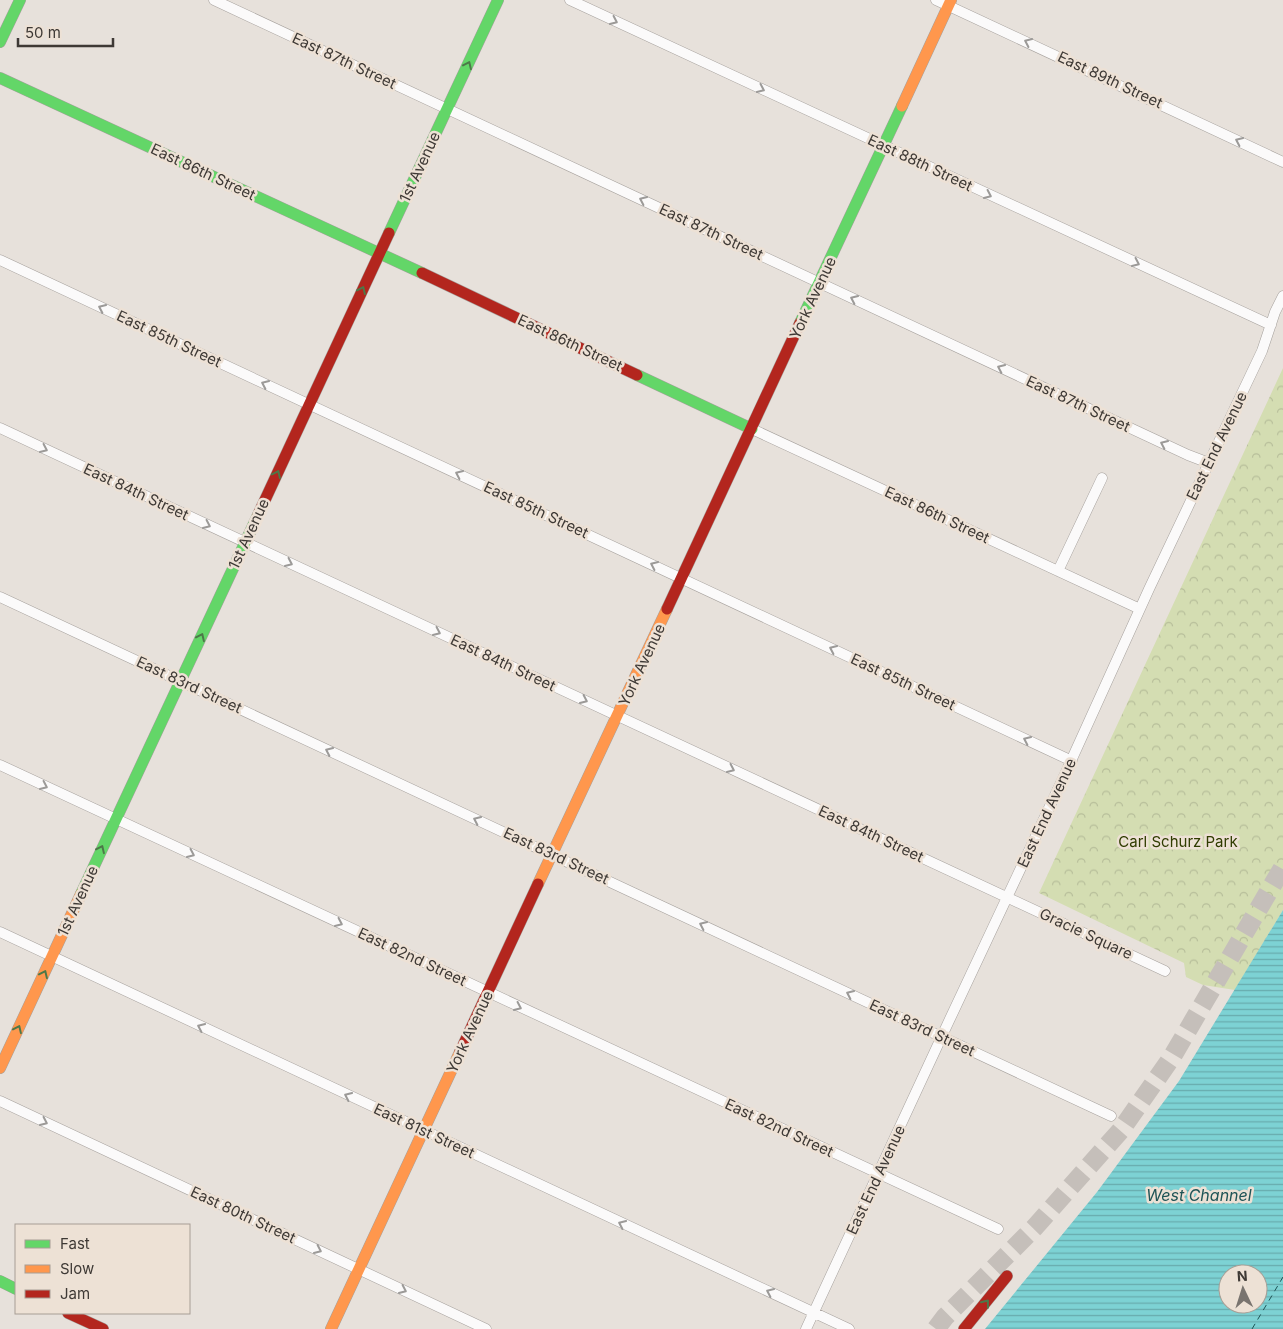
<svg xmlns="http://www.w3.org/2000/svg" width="1283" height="1329" font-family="Inter,sans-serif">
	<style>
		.forest { fill: url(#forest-crowns) }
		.water { fill: url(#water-rules); fill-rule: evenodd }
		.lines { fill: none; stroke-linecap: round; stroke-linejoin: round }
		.ferry { stroke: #205557; stroke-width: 1; stroke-dasharray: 6 5; stroke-linecap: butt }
		.highway-tunnel { stroke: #c5bfba; stroke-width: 19; stroke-dasharray: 19 9; stroke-linecap: butt }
		.street-casing { stroke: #a6a19d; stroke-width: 11 }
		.fast-casing { stroke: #a6a19d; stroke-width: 12 }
		.slow-casing { stroke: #a6a19d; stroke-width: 12 }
		.jam-casing { stroke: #a6a19d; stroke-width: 12 }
		.street { stroke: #fbfafa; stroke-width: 10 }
		.fast { stroke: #63d668; stroke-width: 11 }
		.slow { stroke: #ff974d; stroke-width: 11 }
		.jam { stroke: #b3261e; stroke-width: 11 }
		.oneway { stroke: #9c9a98 }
		.oneway2 { stroke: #4d7849 }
		.labels { text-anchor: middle; stroke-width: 5; stroke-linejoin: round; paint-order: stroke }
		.street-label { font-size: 15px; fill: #3e3935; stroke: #ede1d5 }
		.park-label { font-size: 15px; fill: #303c00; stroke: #ede1d5 }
		.water-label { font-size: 16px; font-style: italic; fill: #205557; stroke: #ede1d5 }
	</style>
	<defs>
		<pattern id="forest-crowns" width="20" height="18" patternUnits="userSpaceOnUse" patternTransform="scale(1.25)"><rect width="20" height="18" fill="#d4ddb2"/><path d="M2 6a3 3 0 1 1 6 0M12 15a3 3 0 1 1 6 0" fill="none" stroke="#b7be9a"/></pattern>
		<pattern id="water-rules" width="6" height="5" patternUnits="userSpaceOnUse" patternTransform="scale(1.25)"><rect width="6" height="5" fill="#7dd2d4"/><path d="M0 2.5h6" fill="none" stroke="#68abad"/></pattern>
	</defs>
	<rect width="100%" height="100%" fill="#e7e1db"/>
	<path class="forest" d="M1283,368V910L1235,990L1203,985L1186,977L1184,963L1039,893Z"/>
	<path class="water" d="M1283,910V1329H985L1097,1192L1179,1081ZM1228,1274H1258V1304H1228Z"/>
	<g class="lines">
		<path class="ferry" d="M1252,1329L1283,1277"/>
		<path class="highway-tunnel" d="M936,1329L945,1317L1035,1227L1121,1130L1172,1057L1283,867"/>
		<defs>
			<path id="street" d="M214,0L1188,455L1209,463
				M570,0L1271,325
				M936,0L1283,162
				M0,260L1072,761
				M0,428L1165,971
				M752,429L1140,609
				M1058,571L1102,478
				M0,597L1111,1116
				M0,765L998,1229
				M0,932L849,1329
				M0,1101L486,1329
				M806,1329L948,1023L1066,772L1149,589L1262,351L1275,312L1283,296"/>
			<path id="fast" d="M0,42L20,0
				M0,78L422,273
				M389,233L498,0
				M800,323L902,106
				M637,375L752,429
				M81,894L258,515
				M0,1281L16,1289"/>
			<path id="slow" d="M902,106L951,0
				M538,884L667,609
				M0,1068L81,894
				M331,1329L460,1052"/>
			<path id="jam" d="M422,273L637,375
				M258,515L389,233
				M667,609L800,323
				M460,1052L538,884
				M68,1313L103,1329
				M964,1329L1007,1276"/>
		</defs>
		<use href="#street" class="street-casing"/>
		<use href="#fast" class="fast-casing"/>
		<use href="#slow" class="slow-casing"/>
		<use href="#jam" class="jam-casing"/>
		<use href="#street" class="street"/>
		<use href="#fast" class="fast"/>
		<use href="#slow" class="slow"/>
		<use href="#jam" class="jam"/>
	</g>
	<defs><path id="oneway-chevron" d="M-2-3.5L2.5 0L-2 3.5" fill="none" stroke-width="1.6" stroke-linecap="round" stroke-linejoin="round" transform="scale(1.25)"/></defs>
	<g class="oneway">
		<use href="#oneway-chevron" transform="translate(614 21) rotate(25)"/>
		<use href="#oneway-chevron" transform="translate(1028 42) rotate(-155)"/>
		<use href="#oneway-chevron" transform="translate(761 89) rotate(25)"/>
		<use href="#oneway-chevron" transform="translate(1239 141) rotate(-155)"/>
		<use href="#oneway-chevron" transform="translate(988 195) rotate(25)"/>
		<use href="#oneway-chevron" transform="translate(643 200) rotate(-155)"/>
		<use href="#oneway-chevron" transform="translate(1136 263) rotate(25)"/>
		<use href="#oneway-chevron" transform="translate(854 299) rotate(-155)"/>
		<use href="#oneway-chevron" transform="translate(102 308) rotate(-155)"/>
		<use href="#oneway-chevron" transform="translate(1001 368) rotate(-155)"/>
		<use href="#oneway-chevron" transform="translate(265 384) rotate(-155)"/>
		<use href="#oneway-chevron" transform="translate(1164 444) rotate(-155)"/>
		<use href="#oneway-chevron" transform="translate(44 449) rotate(25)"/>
		<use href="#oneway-chevron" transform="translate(459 474) rotate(-155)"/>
		<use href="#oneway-chevron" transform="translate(207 525) rotate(25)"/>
		<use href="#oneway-chevron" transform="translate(289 563) rotate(25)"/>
		<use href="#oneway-chevron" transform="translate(654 565) rotate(-155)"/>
		<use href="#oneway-chevron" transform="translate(437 632) rotate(25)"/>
		<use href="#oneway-chevron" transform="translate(833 649) rotate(-155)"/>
		<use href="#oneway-chevron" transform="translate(584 700) rotate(25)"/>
		<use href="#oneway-chevron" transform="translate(1027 740) rotate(-155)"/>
		<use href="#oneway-chevron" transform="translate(329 751) rotate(-155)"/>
		<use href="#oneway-chevron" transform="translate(731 769) rotate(25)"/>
		<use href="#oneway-chevron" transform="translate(44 786) rotate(25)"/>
		<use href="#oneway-chevron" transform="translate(477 820) rotate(-155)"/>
		<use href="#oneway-chevron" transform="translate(191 854) rotate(25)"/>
		<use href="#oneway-chevron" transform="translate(339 923) rotate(25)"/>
		<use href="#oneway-chevron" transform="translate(703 925) rotate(-155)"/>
		<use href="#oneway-chevron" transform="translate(850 994) rotate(-155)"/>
		<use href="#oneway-chevron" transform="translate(518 1007) rotate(25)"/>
		<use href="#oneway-chevron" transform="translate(201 1027) rotate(-155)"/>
		<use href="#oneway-chevron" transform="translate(348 1096) rotate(-155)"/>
		<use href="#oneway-chevron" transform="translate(44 1122) rotate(25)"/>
		<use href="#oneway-chevron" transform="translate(622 1224) rotate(-155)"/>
		<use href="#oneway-chevron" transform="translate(318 1250) rotate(25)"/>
		<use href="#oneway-chevron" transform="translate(403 1290) rotate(25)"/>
		<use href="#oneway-chevron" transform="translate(770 1292) rotate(-155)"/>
	</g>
	<g class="oneway2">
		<use href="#oneway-chevron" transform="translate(468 65) rotate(-65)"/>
		<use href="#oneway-chevron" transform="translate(362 290) rotate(-65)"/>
		<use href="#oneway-chevron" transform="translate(277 474) rotate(-65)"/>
		<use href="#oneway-chevron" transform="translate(201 637) rotate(-65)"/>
		<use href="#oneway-chevron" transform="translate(101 849) rotate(-65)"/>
		<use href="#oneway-chevron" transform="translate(44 974) rotate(-65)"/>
		<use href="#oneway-chevron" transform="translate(18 1029) rotate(-65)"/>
		<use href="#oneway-chevron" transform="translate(986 1303) rotate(-52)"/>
	</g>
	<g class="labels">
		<g class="street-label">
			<text transform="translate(344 61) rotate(25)" y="5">East 87th Street</text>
			<text transform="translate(1110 80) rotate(25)" y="5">East 89th Street</text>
			<text transform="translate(920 163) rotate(25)" y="5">East 88th Street</text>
			<text transform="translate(420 167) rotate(-65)" y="5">1st Avenue</text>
			<text transform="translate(203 172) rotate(25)" y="5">East 86th Street</text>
			<text transform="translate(711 232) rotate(25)" y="5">East 87th Street</text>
			<text transform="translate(813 298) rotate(-65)" y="5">York Avenue</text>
			<text transform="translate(169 339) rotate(25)" y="5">East 85th Street</text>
			<text transform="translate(570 343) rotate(25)" y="5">East 86th Street</text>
			<text transform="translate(1078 404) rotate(25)" y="5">East 87th Street</text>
			<text transform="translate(1217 446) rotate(-64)" y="5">East End Avenue</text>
			<text transform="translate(136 492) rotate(25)" y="5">East 84th Street</text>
			<text transform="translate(536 510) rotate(25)" y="5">East 85th Street</text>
			<text transform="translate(937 515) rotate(25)" y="5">East 86th Street</text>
			<text transform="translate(249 534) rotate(-65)" y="5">1st Avenue</text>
			<text transform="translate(503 663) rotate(25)" y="5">East 84th Street</text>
			<text transform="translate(642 665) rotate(-65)" y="5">York Avenue</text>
			<text transform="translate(903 682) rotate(25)" y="5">East 85th Street</text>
			<text transform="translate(189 685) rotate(25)" y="5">East 83rd Street</text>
			<text transform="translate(1047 813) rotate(-65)" y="5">East End Avenue</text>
			<text transform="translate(871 834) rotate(25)" y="5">East 84th Street</text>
			<text transform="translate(556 856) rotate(25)" y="5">East 83rd Street</text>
			<text transform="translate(78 901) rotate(-65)" y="5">1st Avenue</text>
			<text transform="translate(1086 934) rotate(25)" y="5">Gracie Square</text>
			<text transform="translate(412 957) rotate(25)" y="5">East 82nd Street</text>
			<text transform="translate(922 1028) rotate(25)" y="5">East 83rd Street</text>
			<text transform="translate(470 1032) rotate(-65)" y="5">York Avenue</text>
			<text transform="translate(779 1128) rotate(25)" y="5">East 82nd Street</text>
			<text transform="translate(424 1131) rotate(25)" y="5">East 81st Street</text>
			<text transform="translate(876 1180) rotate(-65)" y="5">East End Avenue</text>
			<text transform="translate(243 1215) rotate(25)" y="5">East 80th Street</text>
		</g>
		<g class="park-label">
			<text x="1178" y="847">Carl Schurz Park</text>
		</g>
		<g class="water-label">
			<text x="1199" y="1201">West Channel</text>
		</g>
	</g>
	<rect x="15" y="1224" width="175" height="90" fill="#ede1d5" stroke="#a79e95"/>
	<rect x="25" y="1240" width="25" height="8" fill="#63d668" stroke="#a79e95"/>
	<text x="60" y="1249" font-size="15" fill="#3e3935">Fast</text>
	<rect x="25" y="1265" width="25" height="8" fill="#ff974d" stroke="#a79e95"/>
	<text x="60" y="1274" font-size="15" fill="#3e3935">Slow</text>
	<rect x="25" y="1290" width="25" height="8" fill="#b3261e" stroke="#a79e95"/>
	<text x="60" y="1299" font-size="15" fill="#3e3935">Jam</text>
	<g transform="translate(1243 1289) rotate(356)"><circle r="24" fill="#ede1d5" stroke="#a79e95"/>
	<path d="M0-4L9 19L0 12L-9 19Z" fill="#79746f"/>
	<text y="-8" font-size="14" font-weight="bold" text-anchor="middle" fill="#3e3935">N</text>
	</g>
	<path d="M18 38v8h95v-8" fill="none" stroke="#3e3935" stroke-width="2.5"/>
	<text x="25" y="38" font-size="15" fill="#3e3935" stroke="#ede1d5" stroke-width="4" paint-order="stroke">50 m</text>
</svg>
